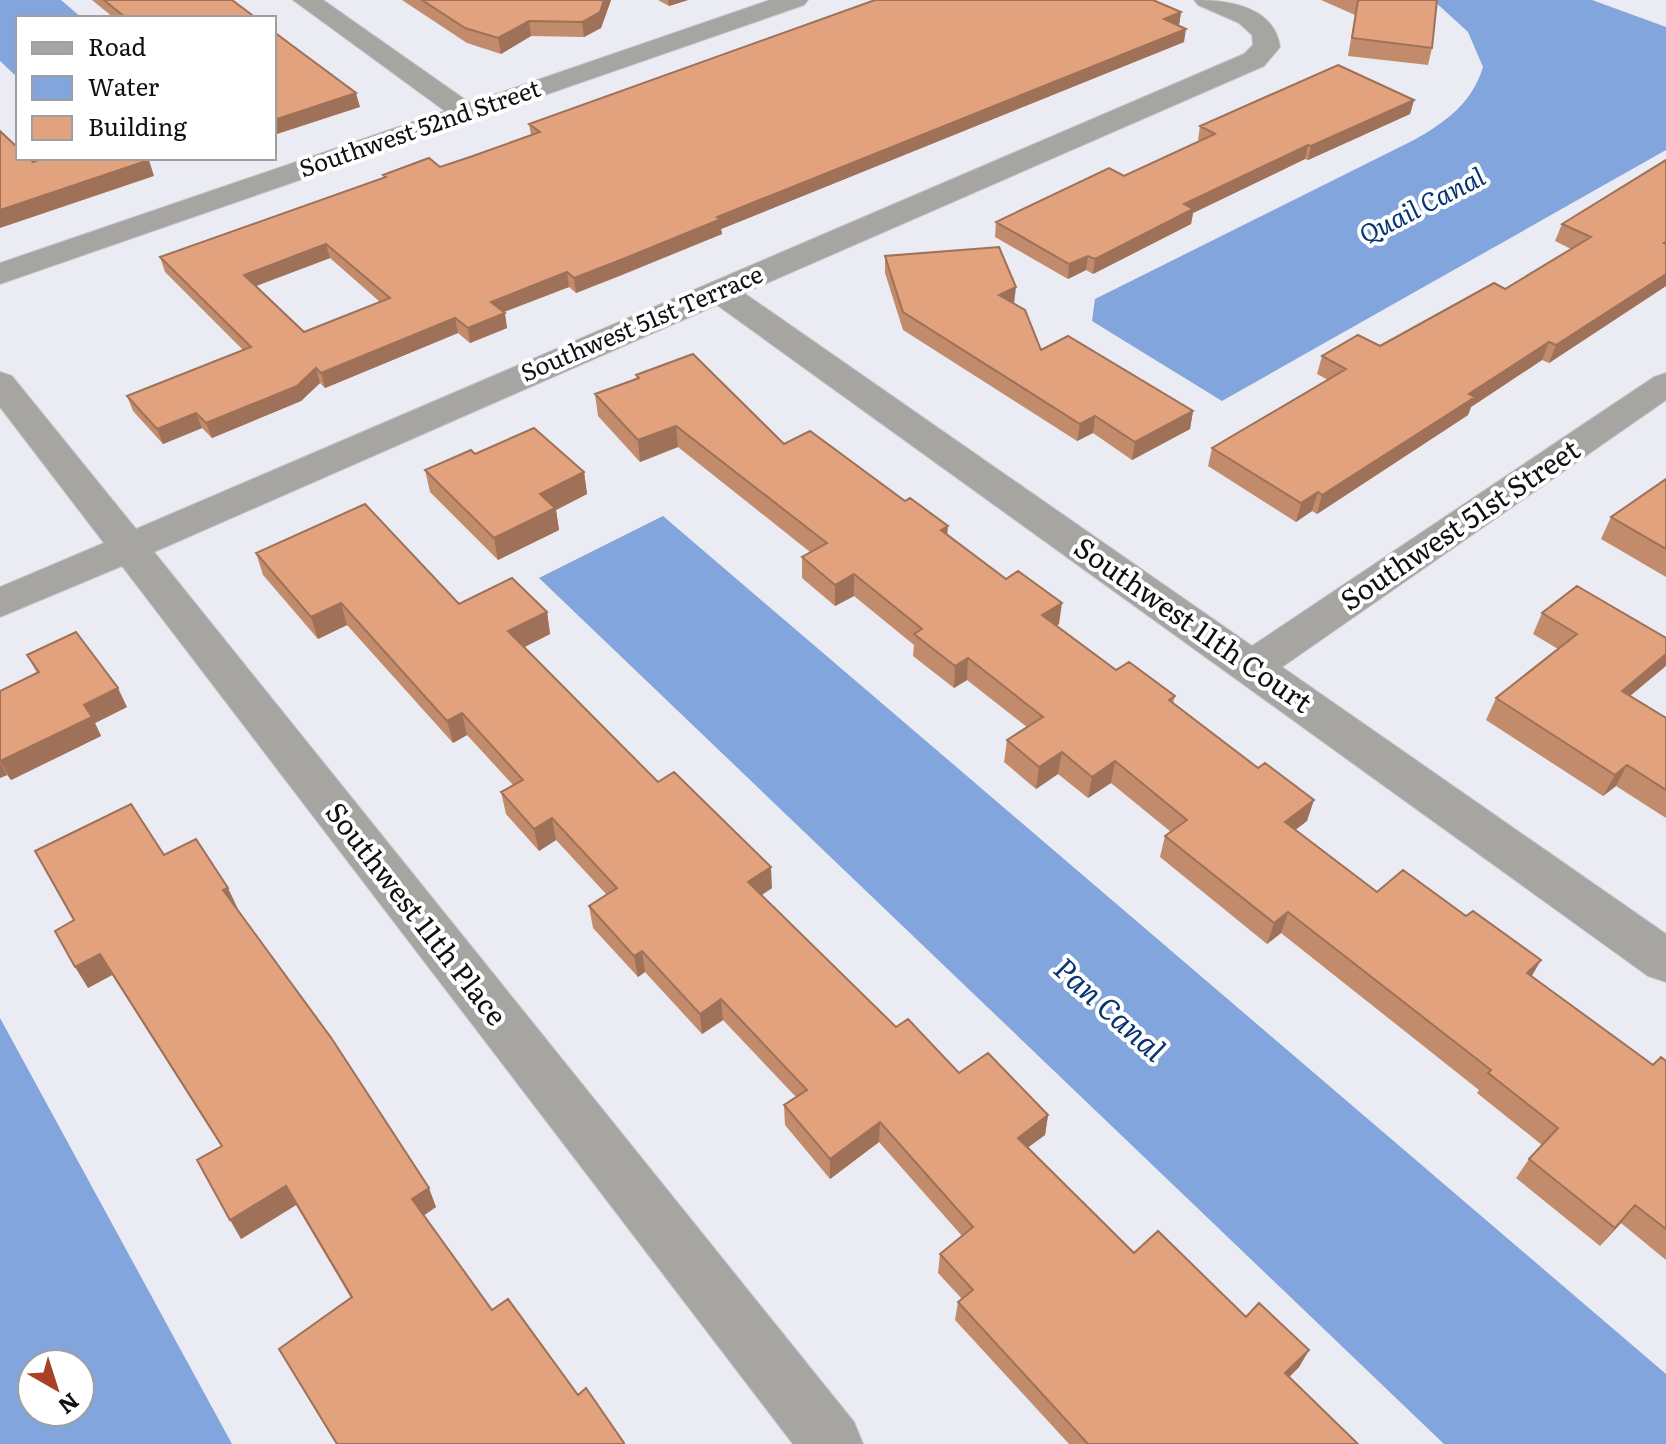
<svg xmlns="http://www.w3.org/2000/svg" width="1666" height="1444" font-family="Literata,serif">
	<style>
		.water { fill: #81a5dc; fill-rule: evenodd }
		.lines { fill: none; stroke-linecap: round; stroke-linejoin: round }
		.minor-casing { stroke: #c8c8cf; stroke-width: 2 }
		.minor { fill: #a6a5a2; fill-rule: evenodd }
		.wall { fill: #c28b6c; fill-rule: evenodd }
		.shaded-wall { fill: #9e7158 }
		.building { fill: #e1a27d; stroke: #9e7158; stroke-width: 2; fill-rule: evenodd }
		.labels { text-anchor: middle; stroke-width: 8; stroke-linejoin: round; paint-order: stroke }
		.far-street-label { font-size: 24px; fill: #101013; stroke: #fff }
		.far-water-label { font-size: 26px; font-style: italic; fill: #093474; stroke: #fff }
		.street-label { font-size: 28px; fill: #101013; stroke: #fff }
		.water-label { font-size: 30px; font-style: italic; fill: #093474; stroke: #fff }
	</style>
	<rect width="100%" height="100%" fill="#ebebf3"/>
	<path class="water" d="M0,0H61L82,18H18V78L0,61Z
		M1433,0H1592L1666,27V150L1222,401L1092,321L1095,299L1414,140C1446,122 1472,103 1483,67L1468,32Z
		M663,516L1666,1374V1444H1444L539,578Z
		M0,1018L232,1444H0ZM32,1364H80V1412H32Z"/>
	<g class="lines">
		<defs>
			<path id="minor" d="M293,0H323L470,103L770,0H808L804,5L0,284V263L445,111Z
				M1194,0C1229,0 1274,6 1280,47L1264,66L744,293L1252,646L1654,377L1666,373V400L1282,667L1666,934V982L1648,976L717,305L154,552L854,1422L863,1444H793L122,566L0,617V587L104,543L0,407V372L12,376L136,529L1244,54L1253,45L1252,35L1239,23L1198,5Z"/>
		</defs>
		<use href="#minor" class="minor-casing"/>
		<use href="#minor" class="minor"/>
	</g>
	<path class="wall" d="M92,0H232L256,18H114Z
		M402,0H611L601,28L584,37L531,36L501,54L467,43Z
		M658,0H688L669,6Z
		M1321,0H1437L1432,48L1428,65L1348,56L1355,15Z
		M1181,12L1179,25L1184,42L721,229L722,234L620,276L576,293L569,287L504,312L507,328L470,343L458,333L325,388L320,383L301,401L212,438L202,428L163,444L133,411L127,396L243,350L165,272L160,257L384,178L383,175L440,167L531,135L529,124ZM330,258L380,302L304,332L256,286Z
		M1414,100L1410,114L1308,160L1305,159L1193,213L1191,224L1093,274L1086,270L1068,279L995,237L996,222L1124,176L1199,141L1198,140L1200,126Z
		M1666,160V286L1549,363L1542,360L1471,407L1468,415L1317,514L1312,511L1296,522L1208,466L1212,448L1328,380L1317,374L1322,356L1380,346L1505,289L1571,249L1555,241L1562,224Z
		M885,256L1014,304L1041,350L1193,411L1190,429L1132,460L1093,433L1077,441L903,330L885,273Z
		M636,375L784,444L947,535L1059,624L1056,626L1116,670L1175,696L1173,704L1307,821L1295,830L1377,892L1532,976L1653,1065L1666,1061V1260L1621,1223L1600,1246L1516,1178L1529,1159L1542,1145L1477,1093L1479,1090L1281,933L1267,944L1160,857L1165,836L1171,832L1111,783L1088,798L1058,774L1036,789L1004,762L1007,740L1027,727L967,680L954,688L913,656L914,645L854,596L835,606L802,578V557L810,552L678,447L640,462L598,416L595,394L637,379Z
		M475,454L584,472L587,494L556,510L559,530L498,560L430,492L425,470Z
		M1666,479V577L1601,539L1611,517Z
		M256,553L459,604L547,612L550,634L524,647L658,782L772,888L762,895L896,1027L959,1073L1048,1115L1045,1135L1028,1147L1134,1253L1246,1317L1309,1350L1299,1367L1289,1377L1358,1444H1069L955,1320L958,1302L962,1299L938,1273L940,1254L962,1236L879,1142L830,1179L785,1125L784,1105L796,1097L723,1020L702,1034L645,972L638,977L593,928L589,906L607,895L556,840L539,851L506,814L501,792L513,785L467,735L453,743L347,625L318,639L263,575Z
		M1577,586L1630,696L1666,718V818L1616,786L1603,796L1486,720L1496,698L1558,649L1533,634L1542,613Z
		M27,655L127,707L95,723L101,736L11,780L7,775L0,778V691L37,673Z
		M164,855L237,909L436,1207L424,1215L492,1310L578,1395L624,1444L351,1298L296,1205L241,1239L221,1146L112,975L88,988L74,920Z"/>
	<path class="shaded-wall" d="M604,0H611L601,28L584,37L582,22Z
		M668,0H688L669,6Z
		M1181,12L1179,25L1164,19Z
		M529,21L531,36L501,54L498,38Z
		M1186,29L1184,42L721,229L722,234L576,293L574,278L717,217Z
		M356,93L360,107L274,135V120Z
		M1414,100L1410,114L1308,160L1311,146Z
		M1308,145L1305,159L1193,213L1191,224L1093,274L1095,259L1184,204Z
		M149,160L154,176L0,228V210Z
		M326,244L330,258L248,289L244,275Z
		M1088,256L1086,270L1068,279L1069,264Z
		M567,272L569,287L493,316L491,302Z
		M1666,274V286L1549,363L1556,345Z
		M1016,287L1014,304L999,295Z
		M505,313L507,328L470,343L468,328Z
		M455,318L458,333L325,388L321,373Z
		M1549,342L1542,360L1471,407L1468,415L1317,514L1322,495L1469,394Z
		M316,368L320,383L301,401L212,438L206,423Z
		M1193,411L1190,429L1132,460L1135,442Z
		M196,413L202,428L163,444L157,429Z
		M1095,416L1093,433L1077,441L1080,424Z
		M676,426L678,447L640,462L638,440Z
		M584,472L587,494L556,510L559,530L498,560L494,538L540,494Z
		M1318,492L1312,511L1296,522L1301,503Z
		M948,526L946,548L941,530Z
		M854,574V596L835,606V585Z
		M341,603L347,625L318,639L311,617Z
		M1062,603L1059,624L1039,637L1042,615Z
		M547,612L550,634L513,653L508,631Z
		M1666,654V666L1611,712L1622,691Z
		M968,658L967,680L954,688L955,666Z
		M118,688L127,707L95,723L101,736L11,780L0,761L84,705Z
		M462,713L467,735L453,743L447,721Z
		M1062,752L1058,774L1036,789L1039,767Z
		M1115,761L1111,783L1088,798L1092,777Z
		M0,762L7,775L0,778Z
		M1627,765L1616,786L1603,796L1615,775Z
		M1314,800L1307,821L1278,843L1285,822Z
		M552,818L556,840L539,851L534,829Z
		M771,867L772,888L749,903L748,882Z
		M228,888L238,909L223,890Z
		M1288,912L1281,933L1267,944L1274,923Z
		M642,951L645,972L638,977L634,956Z
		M100,954L112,975L88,988L75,967Z
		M1541,960L1529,981L1527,973Z
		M721,999L723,1020L702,1034L700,1014Z
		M1048,1115L1045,1135L1015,1157L1018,1138Z
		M880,1122L879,1142L830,1179V1159Z
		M286,1186L296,1205L241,1239L230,1220Z
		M429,1188L436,1207L420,1218L412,1199Z
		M1635,1205L1621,1223L1600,1246L1615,1228Z
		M1309,1350L1299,1367L1276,1390L1285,1373Z"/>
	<path class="building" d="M104,0H232L256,18H126Z
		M422,0H604L600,12L582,22L529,21L498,38L465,28Z
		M875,0H1153L1181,12L1164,19L1186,29L717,217L721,219L618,261L574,278L567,272L491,302L505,313L468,328L455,318L321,373L316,368L297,386L206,423L196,413L157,429L127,396L251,347L160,257L386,177L383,175L429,158L440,167L470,157L540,132L529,124ZM326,244L390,298L304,332L244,275Z
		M1358,0H1437L1432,48L1352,38Z
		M274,32L356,93L274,120Z
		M1338,65L1414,100L1311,146L1308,145L1184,204L1193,209L1095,259L1088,256L1069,264L996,222L1109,168L1124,176L1215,134L1200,126Z
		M0,131L18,148V158H29L33,162L44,158H148L149,160L0,210Z
		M1666,160V242L1664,243L1666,244V274L1556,345L1549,342L1469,394L1475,397L1322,495L1318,492L1301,503L1212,448L1346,369L1322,356L1358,335L1380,346L1494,283L1505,289L1591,237L1562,224Z
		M999,247L1016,287L999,295L1025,310L1041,350L1068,336L1193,411L1135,442L1095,416L1080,424L903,312L885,256Z
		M693,354L784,444L810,431L905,501L910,498L948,526L941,530L1006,579L1018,571L1062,603L1042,615L1116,670L1129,662L1175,696L1169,700L1258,768L1265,763L1314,800L1285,822L1377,892L1403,870L1466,916L1473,911L1541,960L1527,973L1653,1065L1661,1057L1666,1061V1229L1635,1205L1615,1228L1529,1159L1558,1128L1488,1073L1491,1070L1288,912L1274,923L1165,836L1187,820L1115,761L1092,777L1062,752L1039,767L1007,740L1043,717L968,658L955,666L914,634L922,629L854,574L835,585L802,557L827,543L676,426L638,440L595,394L639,378L636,375Z
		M534,428L584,472L540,494L555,508L494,538L425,470L471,450L475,454Z
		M1666,479V549L1611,517Z
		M365,504L459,604L512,578L547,612L508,631L658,782L674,772L771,867L748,882L896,1027L908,1019L959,1073L988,1053L1048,1115L1018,1138L1134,1253L1158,1231L1246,1317L1259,1303L1309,1350L1285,1373L1358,1444H1088L958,1302L973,1290L940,1254L973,1227L880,1122L830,1159L784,1105L807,1090L721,999L700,1014L642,951L634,956L589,906L617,888L552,818L534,829L501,792L523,780L462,713L447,721L341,603L311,617L256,553Z
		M1577,586L1666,638V654L1622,691L1666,718V790L1627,765L1615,775L1496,698L1577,634L1542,613Z
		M76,632L118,688L84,705L92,717L0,761V691L39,672L27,655Z
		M131,804L164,855L196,839L228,888L223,890L332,1039L429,1188L412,1199L492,1310L508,1299L578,1395L586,1388L624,1443L623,1444H337L279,1349L352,1297L286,1186L230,1220L197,1160L222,1146L100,954L75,967L55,931L74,920L35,851Z"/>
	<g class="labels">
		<g class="far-street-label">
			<text transform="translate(420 129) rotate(-19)" y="8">Southwest 52nd Street</text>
			<text transform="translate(642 324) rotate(-23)" y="8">Southwest 51st Terrace</text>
		</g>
		<g class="far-water-label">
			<text transform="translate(1422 206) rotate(-27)" y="9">Quail Canal</text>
		</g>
		<g class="street-label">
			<text transform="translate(1460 525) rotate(-34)" y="10">Southwest 51st Street</text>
			<text transform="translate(1193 625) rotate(35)" y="10">Southwest 11th Court</text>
			<text transform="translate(416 914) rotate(52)" y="10">Southwest 11th Place</text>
		</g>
		<g class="water-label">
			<text transform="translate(1109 1010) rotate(42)" y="10">Pan Canal</text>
		</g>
	</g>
	<rect x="16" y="16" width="260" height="144" fill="#ffffff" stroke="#9f9fa1" stroke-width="2"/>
	<rect x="32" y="42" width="40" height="12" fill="#a6a5a2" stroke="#9f9fa1" stroke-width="2"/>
	<text x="88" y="56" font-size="24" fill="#101013">Road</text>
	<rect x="32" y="76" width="40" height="24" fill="#81a5dc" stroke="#9f9fa1" stroke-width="2"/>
	<text x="88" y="96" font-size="24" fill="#101013">Water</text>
	<rect x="32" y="116" width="40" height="24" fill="#e1a27d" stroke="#9f9fa1" stroke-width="2"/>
	<text x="88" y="136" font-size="24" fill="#101013">Building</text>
	<g transform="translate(56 1388) rotate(141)"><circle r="38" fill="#ffffff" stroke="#9f9fa1" stroke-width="2"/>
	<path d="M0-6L14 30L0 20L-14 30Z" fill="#a94124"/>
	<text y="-12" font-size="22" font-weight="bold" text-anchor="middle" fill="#101013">N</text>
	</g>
</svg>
